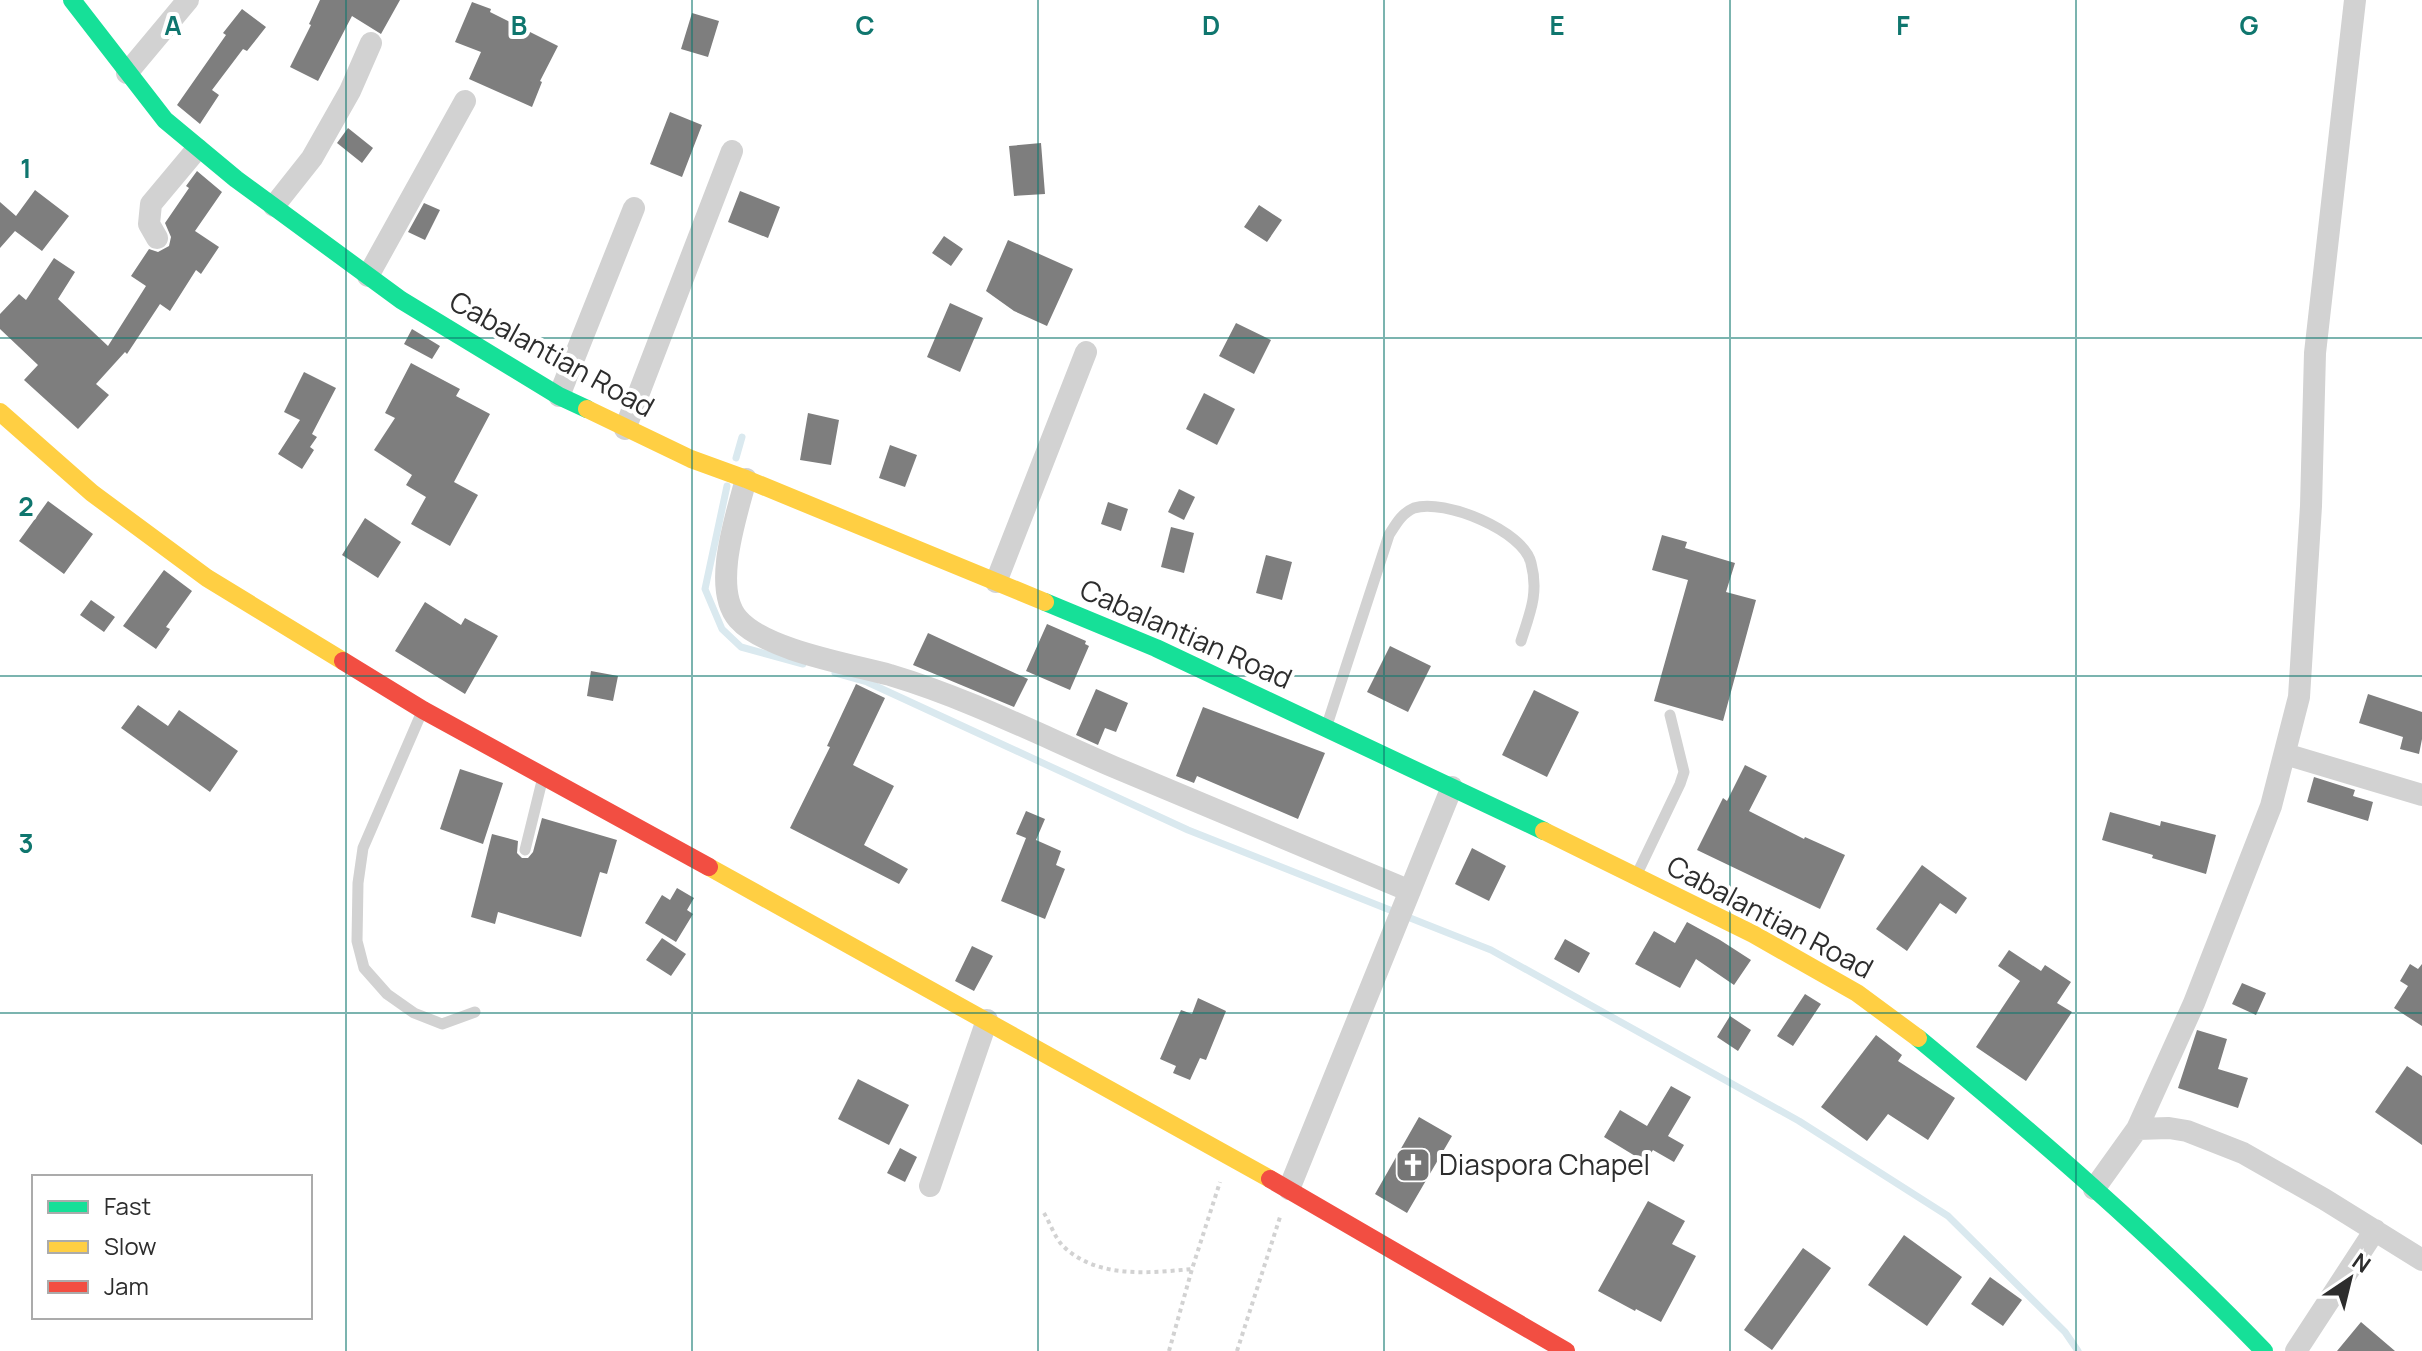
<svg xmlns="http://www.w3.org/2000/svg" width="2422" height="1351" font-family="Manrope,sans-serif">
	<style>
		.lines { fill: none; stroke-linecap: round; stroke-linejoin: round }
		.stream { stroke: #dae9ef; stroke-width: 7 }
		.building { fill: #7e7e7e }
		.path { stroke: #d2d2d2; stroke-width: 4; stroke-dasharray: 4 4; stroke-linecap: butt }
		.lane { stroke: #d2d2d2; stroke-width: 11 }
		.street { stroke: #d2d2d2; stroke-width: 22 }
		.fast { stroke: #16e098; stroke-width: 18 }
		.slow { stroke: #ffcf43; stroke-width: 18 }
		.jam { stroke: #f24e42; stroke-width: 18 }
		.grid { fill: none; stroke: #0f766e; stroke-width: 2; stroke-opacity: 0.55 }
		.labels { text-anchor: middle; stroke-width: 8; stroke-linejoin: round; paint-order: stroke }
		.street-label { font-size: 28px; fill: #2d2d2d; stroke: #fff }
		.poi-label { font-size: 28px; fill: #2d2d2d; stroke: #fff; text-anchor: start }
		.grid-label { font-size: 26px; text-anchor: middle; font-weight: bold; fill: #0f766e; stroke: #fff; stroke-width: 8; stroke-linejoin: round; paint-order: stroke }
	</style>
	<rect width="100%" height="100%" fill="#fff"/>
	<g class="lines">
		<path class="stream" d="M736,458L742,437
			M727,486L705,589L722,629L741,647L803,664
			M835,673L867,682L1188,830L1491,950L1799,1121L1948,1216L2065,1332L2078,1351"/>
	</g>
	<path class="building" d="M320,0H400L381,34L352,16L318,81L290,67L311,25L309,24Z
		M472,2L491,9L490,12L558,46L540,81L542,82L532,107L469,79L481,52L455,42Z
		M242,9L266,27L247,51L243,49L212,90L219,95L200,124L177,105L226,35L223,33Z
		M692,13L719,21L708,57L681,49Z
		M670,112L702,125L682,177L650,164Z
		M348,128L373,148L362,163L337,143Z
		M1041,143L1045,194L1014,196L1009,146Z
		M197,171L222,192L195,231L219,247L201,274L196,270L170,311L160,304L127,354L125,352L96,384L109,395L78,429L24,380L38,365L0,329V314L19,294L26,300L54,258L75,272L58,299L108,346L146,286L131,276L149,249L158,252L169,246L171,237L165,223L189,188L186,186Z
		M35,190L69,216L42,251L15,231L0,248V202L16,216Z
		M740,191L780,207L768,238L728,222Z
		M424,203L440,210L425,240L408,232Z
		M1259,205L1282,220L1267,242L1244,227Z
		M944,236L963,249L951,266L932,253Z
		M1008,240L1073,269L1047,326L1014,311L986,291Z
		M950,303L983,318L960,372L927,357Z
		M1236,323L1271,340L1254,374L1219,356Z
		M412,329L440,346L432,359L404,344Z
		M411,363L460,389L456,396L490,414L454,482L478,495L450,546L411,524L426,497L406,485L412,475L374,450L395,418L385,413Z
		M304,372L336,388L312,434L317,437L310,447L314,450L302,469L278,454L300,420L284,412Z
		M1204,393L1235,409L1217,445L1186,429Z
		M808,413L839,420L831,465L800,460Z
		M890,445L917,455L905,487L879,478Z
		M1179,489L1195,497L1184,520L1168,512Z
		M48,501L93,534L64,574L19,541Z
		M1108,502L1128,509L1121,531L1101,524Z
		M365,518L401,542L378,578L342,555Z
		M1171,527L1194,533L1184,573L1161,567Z
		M1662,535L1687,542L1685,548L1735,563L1726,592L1756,600L1723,721L1654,701L1688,580L1652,570Z
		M1266,555L1292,562L1282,600L1256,593Z
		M164,570L192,591L166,627L170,629L156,649L123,626Z
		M91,600L115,617L104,632L80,615Z
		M425,602L461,625L465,618L498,636L465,694L395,651Z
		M1047,624L1086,641L1085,644L1089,646L1070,690L1026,671Z
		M928,633L1028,679L1014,707L913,665Z
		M1390,646L1431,666L1408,712L1367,692Z
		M591,671L618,676L613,701L587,696Z
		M856,684L885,698L853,765L894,786L864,845L908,869L899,884L790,828L830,747L827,746Z
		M1096,689L1128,703L1116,732L1105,728L1098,745L1076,735Z
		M1534,690L1579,712L1547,777L1502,755Z
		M2368,694L2422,712V739L2419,754L2400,749L2403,737L2359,723Z
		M138,705L168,726L179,710L238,751L210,792L121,728Z
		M1203,707L1325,753L1298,819L1197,776L1194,783L1176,776Z
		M1745,765L1767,776L1749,811L1804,839L1805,837L1845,855L1820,909L1697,850L1723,798L1727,801Z
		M460,769L503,783L483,844L440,829Z
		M2314,777L2355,790L2353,796L2373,802L2368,821L2307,802Z
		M1026,811L1045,819L1036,840L1061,851L1056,865L1065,869L1045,919L1001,901L1026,838L1016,834Z
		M2110,812L2160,826L2161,821L2216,835L2206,874L2152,858L2153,855L2102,840Z
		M542,818L617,840L607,874L600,872L581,937L498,912L495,924L471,917L492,834L518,841L517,853L522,858H528L533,852Z
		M1472,848L1506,866L1489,901L1455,884Z
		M1922,865L1967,898L1956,914L1940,903L1907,951L1876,929Z
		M677,888L694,898L687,910L693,914L676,942L645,923L662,895L670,900Z
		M1687,922L1720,940L1751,960L1734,985L1696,959L1680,988L1635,964L1654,931L1675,943Z
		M662,938L686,954L671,976L646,960Z
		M1565,939L1590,953L1579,973L1554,959Z
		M972,946L993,956L974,991L955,981Z
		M2009,950L2041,971L2045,965L2071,982L2057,1003L2072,1012L2026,1081L1976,1047L2020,981L1998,966Z
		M2410,964L2418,969L2422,964V1026L2394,1008L2408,986L2400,981Z
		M2242,983L2266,993L2256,1015L2232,1004Z
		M1805,994L1821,1004L1793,1046L1777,1036Z
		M1198,998L1226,1011L1206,1060L1200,1058L1190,1080L1173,1073L1176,1066L1160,1059L1181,1010L1192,1014Z
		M1730,1016L1751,1030L1738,1051L1717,1037Z
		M2197,1030L2227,1039L2218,1069L2248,1078L2238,1108L2178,1088Z
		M1876,1035L1902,1055L1898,1061L1955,1098L1928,1140L1888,1114L1867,1141L1821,1107Z
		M2407,1066L2422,1076V1145L2375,1112Z
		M858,1079L909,1105L889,1145L838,1119Z
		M1671,1086L1691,1097L1668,1136L1684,1145L1674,1162L1653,1150L1645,1162L1604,1137L1620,1110L1647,1126Z
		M1419,1117L1452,1136L1407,1213L1375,1194Z
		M900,1148L917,1157L905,1182L887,1173Z
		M1648,1201L1685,1221L1672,1244L1696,1256L1661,1322L1636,1309L1635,1311L1598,1291Z
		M1904,1235L1962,1277L1927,1326L1868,1285Z
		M1803,1248L1831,1268L1772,1350L1744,1330Z
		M1990,1277L2022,1300L2003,1326L1971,1304Z
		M2361,1322L2395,1351H2337Z"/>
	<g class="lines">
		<path class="path" d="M1044,1213C1050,1223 1055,1238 1063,1246C1097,1279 1149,1273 1192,1269
			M1169,1351L1192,1269L1220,1182
			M1237,1351L1281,1214"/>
		<path class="lane" d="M421,714L363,848L358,883L357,941L364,968L387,994L414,1013L442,1024L475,1012
			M1327,725L1389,535C1396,524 1402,513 1414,508C1444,498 1524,531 1531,563C1539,593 1530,613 1521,641
			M525,850L542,781
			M1637,874L1680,784L1684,772L1670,715"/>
		<path class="street" d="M127,73L188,0
			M274,206L312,158L350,91L371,43
			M157,238L149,224L151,204L197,149
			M368,276L465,101
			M559,396L634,208
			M625,429L732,151
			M746,479C737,514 711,588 738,619C765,650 849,664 890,675C967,698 1040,735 1114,767C1212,809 1311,850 1410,891
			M996,582L1086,352
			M2285,754L2422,795
			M2137,1129L2169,1128L2187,1131L2243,1153L2324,1199L2422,1260
			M930,1186L987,1020
			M1289,1189L1452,787
			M2094,1189L2137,1129L2194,1003L2271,806L2299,697L2311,506L2315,353L2355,0
			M2296,1351L2375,1230"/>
		<path class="fast" d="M72,0L165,120L236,179L401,300L559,396L587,409
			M1045,602L1156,648L1544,831
			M1918,1038C2038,1137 2156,1239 2264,1351"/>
		<path class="slow" d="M587,409L691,459L746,479L1045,602
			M0,412L92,493L207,578L343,661
			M1544,831L1753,934L1857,993L1918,1038
			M709,867L1270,1179"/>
		<path class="jam" d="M343,661L423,710L709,867
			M1270,1179L1566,1351"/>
	</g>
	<path class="grid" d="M346,0V1351M692,0V1351M1038,0V1351M1384,0V1351M1730,0V1351M2076,0V1351M0,338H2422M0,676H2422M0,1013H2422"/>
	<defs>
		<symbol id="church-square" viewBox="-11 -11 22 22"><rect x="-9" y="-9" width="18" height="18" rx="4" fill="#767676" stroke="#fff"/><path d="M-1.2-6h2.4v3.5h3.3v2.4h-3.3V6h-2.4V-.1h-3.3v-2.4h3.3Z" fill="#fff"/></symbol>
	</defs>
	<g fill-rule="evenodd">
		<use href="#church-square" x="1393" y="1145" width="40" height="40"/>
	</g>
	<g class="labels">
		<g class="street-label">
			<text transform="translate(552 354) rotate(29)" y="10">Cabalantian Road</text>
			<text transform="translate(1186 634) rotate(24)" y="10">Cabalantian Road</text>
			<text transform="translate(1770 917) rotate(28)" y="10">Cabalantian Road</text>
		</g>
		<g class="poi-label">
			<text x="1439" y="1175">Diaspora Chapel</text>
		</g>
	</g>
	<g class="grid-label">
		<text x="173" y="35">A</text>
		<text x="519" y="35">B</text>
		<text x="865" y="35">C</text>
		<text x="1211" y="35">D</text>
		<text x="1557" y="35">E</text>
		<text x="1903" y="35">F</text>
		<text x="2249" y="35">G</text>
		<text x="26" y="178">1</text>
		<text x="26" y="516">2</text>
		<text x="26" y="853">3</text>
	</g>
	<rect x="32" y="1175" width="280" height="144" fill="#ffffff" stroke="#ababab" stroke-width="2"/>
	<rect x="48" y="1201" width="40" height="12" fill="#16e098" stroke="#ababab" stroke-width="2"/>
	<text x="104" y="1215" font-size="24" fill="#2d2d2d">Fast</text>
	<rect x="48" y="1241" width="40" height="12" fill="#ffcf43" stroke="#ababab" stroke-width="2"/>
	<text x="104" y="1255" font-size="24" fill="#2d2d2d">Slow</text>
	<rect x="48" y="1281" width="40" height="12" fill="#f24e42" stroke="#ababab" stroke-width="2"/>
	<text x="104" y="1295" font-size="24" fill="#2d2d2d">Jam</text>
	<g transform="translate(2350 1279) rotate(35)" stroke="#ffffff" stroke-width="6" paint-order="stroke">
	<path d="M0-6L14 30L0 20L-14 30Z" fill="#2d2d2d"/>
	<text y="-12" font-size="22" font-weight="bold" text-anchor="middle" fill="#2d2d2d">N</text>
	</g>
</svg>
